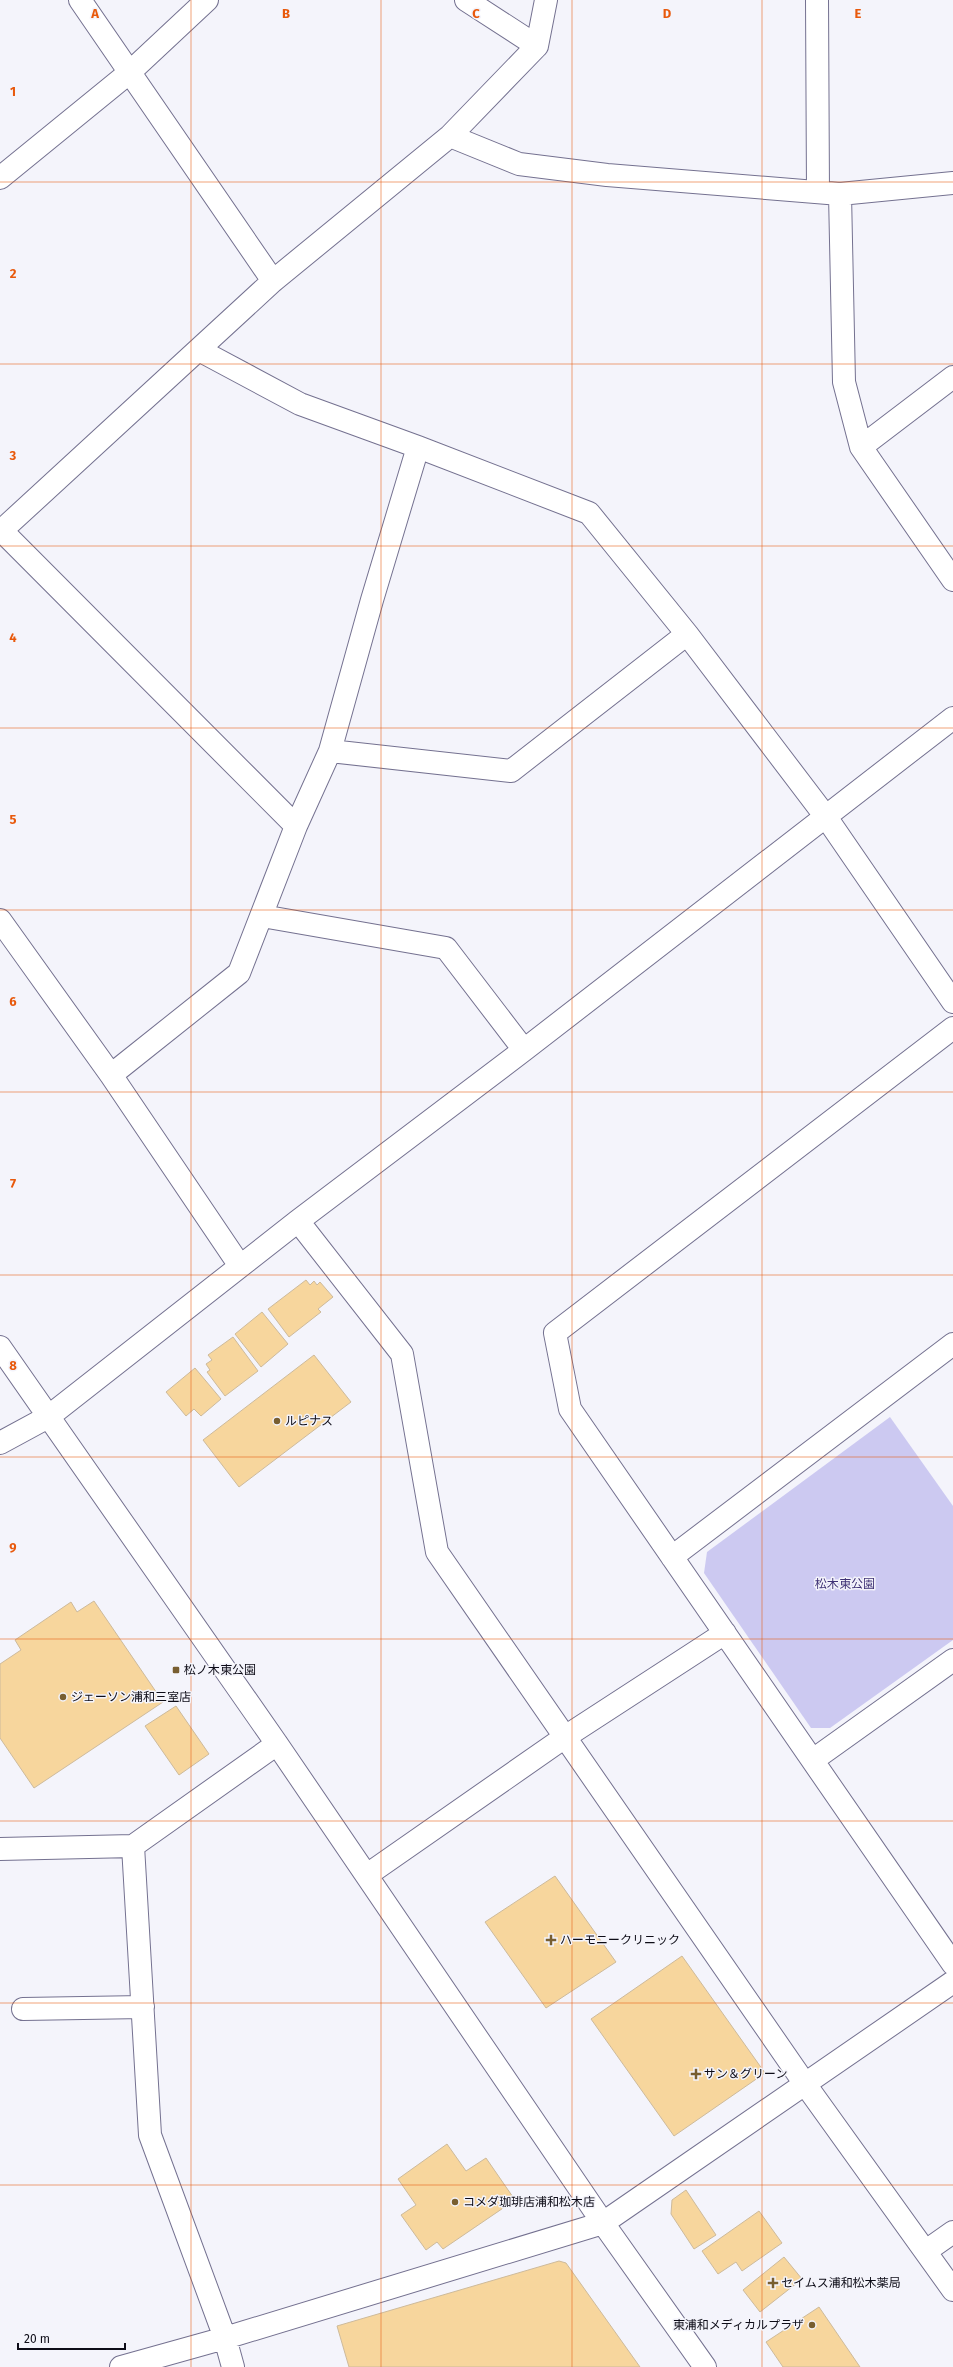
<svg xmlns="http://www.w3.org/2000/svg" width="953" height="2367" font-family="'Fira Sans','Noto Sans JP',sans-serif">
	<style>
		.green { fill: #ccc9f1 }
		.building { fill: #f7d69d; stroke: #cdba9b }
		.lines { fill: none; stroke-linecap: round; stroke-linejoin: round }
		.minor-casing { stroke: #747190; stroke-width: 24 }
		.minor { stroke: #fff; stroke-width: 22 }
		.grid { fill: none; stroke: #e8590c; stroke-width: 1; stroke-opacity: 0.55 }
		.poi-dot { fill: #785e30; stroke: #f4f4fb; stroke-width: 1.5 }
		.labels { text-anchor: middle; stroke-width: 3; stroke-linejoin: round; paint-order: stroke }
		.poi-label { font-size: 12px; fill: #0d0c17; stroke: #f4f4fb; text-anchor: start }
		.park-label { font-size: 12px; fill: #3e3175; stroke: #f4f4fb }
		.grid-label { font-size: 13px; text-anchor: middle; font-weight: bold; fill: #e8590c; stroke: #f4f4fb; stroke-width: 3; stroke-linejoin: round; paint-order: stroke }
	</style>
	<rect width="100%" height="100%" fill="#f4f4fb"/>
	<path class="green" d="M890,1417L953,1506V1640L830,1728H811L704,1573L707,1552Z"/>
	<path class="building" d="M306,1280L310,1285L314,1281L317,1285L320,1282L333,1297L318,1309L321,1312L289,1337L268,1309Z
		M262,1312L288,1344L261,1367L235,1334Z
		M233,1337L258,1371L225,1396L207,1372L210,1370L206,1364L212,1360L208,1355Z
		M314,1355L351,1402L239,1487L203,1440Z
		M195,1368L221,1399L201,1416L194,1409L186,1416L166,1392Z
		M94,1601L163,1702L34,1788L0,1738V1664L21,1650L15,1640L71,1602L77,1612Z
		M176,1706L209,1754L179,1775L145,1726Z
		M555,1876L616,1962L546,2008L485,1922Z
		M682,1956L765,2073L674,2136L591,2019Z
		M447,2144L466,2171L486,2158L515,2200L443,2249L437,2242L426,2250L401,2215L416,2205L398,2179Z
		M686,2190L716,2235L694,2249L671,2214L672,2200Z
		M759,2211L782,2243L742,2271L736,2262L718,2274L702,2251Z
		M784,2257L802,2279L760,2312L743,2290Z
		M559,2261L566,2263L640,2367H349L337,2326Z
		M819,2307L860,2367H783L766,2342Z"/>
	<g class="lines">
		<defs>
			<path id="minor" d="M80,0L273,281
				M466,0L537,46
				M817,0L818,192
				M450,136L519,164L607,175L840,194L953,183
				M0,178L130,72L207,0
				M840,194L844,382L861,447L953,580
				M199,350L300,404L418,447L589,513L687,634L826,817L953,1002
				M861,447L953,377
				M0,529L296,826
				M0,532L273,281L450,136L537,46L546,0
				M330,751L511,771L687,634
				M262,916L446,948L524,1050
				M0,920L111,1075L240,1266
				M953,1028L555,1333L570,1409L953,1964
				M111,1075L239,973L296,826L330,751L372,600L418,447
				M298,1221L402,1354L437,1552L805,2084L953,2290
				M0,1347L277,1744L603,2223L705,2367
				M0,1443L48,1417L298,1221L524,1050L953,718
				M672,1557L953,1344
				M813,1760L953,1660
				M133,1846L150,2135L225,2338L233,2367
				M0,1849L133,1846L277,1744
				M367,1875L565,1737L725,1633
				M23,2009L143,2007
				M926,2251L953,2232
				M121,2367L225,2338L603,2223L953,1982"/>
		</defs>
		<use href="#minor" class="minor-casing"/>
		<use href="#minor" class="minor"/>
	</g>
	<path class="grid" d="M191,0V2367M381,0V2367M572,0V2367M762,0V2367M0,182H953M0,364H953M0,546H953M0,728H953M0,910H953M0,1092H953M0,1275H953M0,1457H953M0,1639H953M0,1821H953M0,2003H953M0,2185H953"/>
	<g class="poi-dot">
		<circle cx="277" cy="1421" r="4"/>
		<rect x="172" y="1666" width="8" height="8" rx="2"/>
		<circle cx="63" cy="1697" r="4"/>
		<path d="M549 1934h4v4h4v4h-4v4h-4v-4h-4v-4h4z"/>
		<path d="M694 2068h4v4h4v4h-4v4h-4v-4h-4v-4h4z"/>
		<circle cx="455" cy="2202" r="4"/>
		<path d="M771 2277h4v4h4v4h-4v4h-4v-4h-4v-4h4z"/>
		<circle cx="812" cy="2325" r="4"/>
	</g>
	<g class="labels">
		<g class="poi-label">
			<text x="285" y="1425">ルピナス</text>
			<text x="184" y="1674">松ノ木東公園</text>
			<text x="71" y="1701">ジェーソン浦和三室店</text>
			<text x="560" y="1944">ハーモニークリニック</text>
			<text x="704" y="2078">サン＆グリーン</text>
			<text x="463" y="2206">コメダ珈琲店浦和松木店</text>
			<text x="781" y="2287">セイムス浦和松木薬局</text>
			<text x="804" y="2329" text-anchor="end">東浦和メディカルプラザ</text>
		</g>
		<g class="park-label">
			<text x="845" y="1588">松木東公園</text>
		</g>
	</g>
	<g class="grid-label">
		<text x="95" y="18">A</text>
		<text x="286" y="18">B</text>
		<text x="476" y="18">C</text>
		<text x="667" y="18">D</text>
		<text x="858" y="18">E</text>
		<text x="13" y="96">1</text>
		<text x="13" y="278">2</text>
		<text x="13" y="460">3</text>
		<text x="13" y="642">4</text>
		<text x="13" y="824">5</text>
		<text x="13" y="1006">6</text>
		<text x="13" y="1188">7</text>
		<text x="13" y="1370">8</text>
		<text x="13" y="1552">9</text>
	</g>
	<path d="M18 2343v6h107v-6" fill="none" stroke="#0d0c17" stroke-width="2"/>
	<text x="24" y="2343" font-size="12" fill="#0d0c17" stroke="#f4f4fb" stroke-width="3" paint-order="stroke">20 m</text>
</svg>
